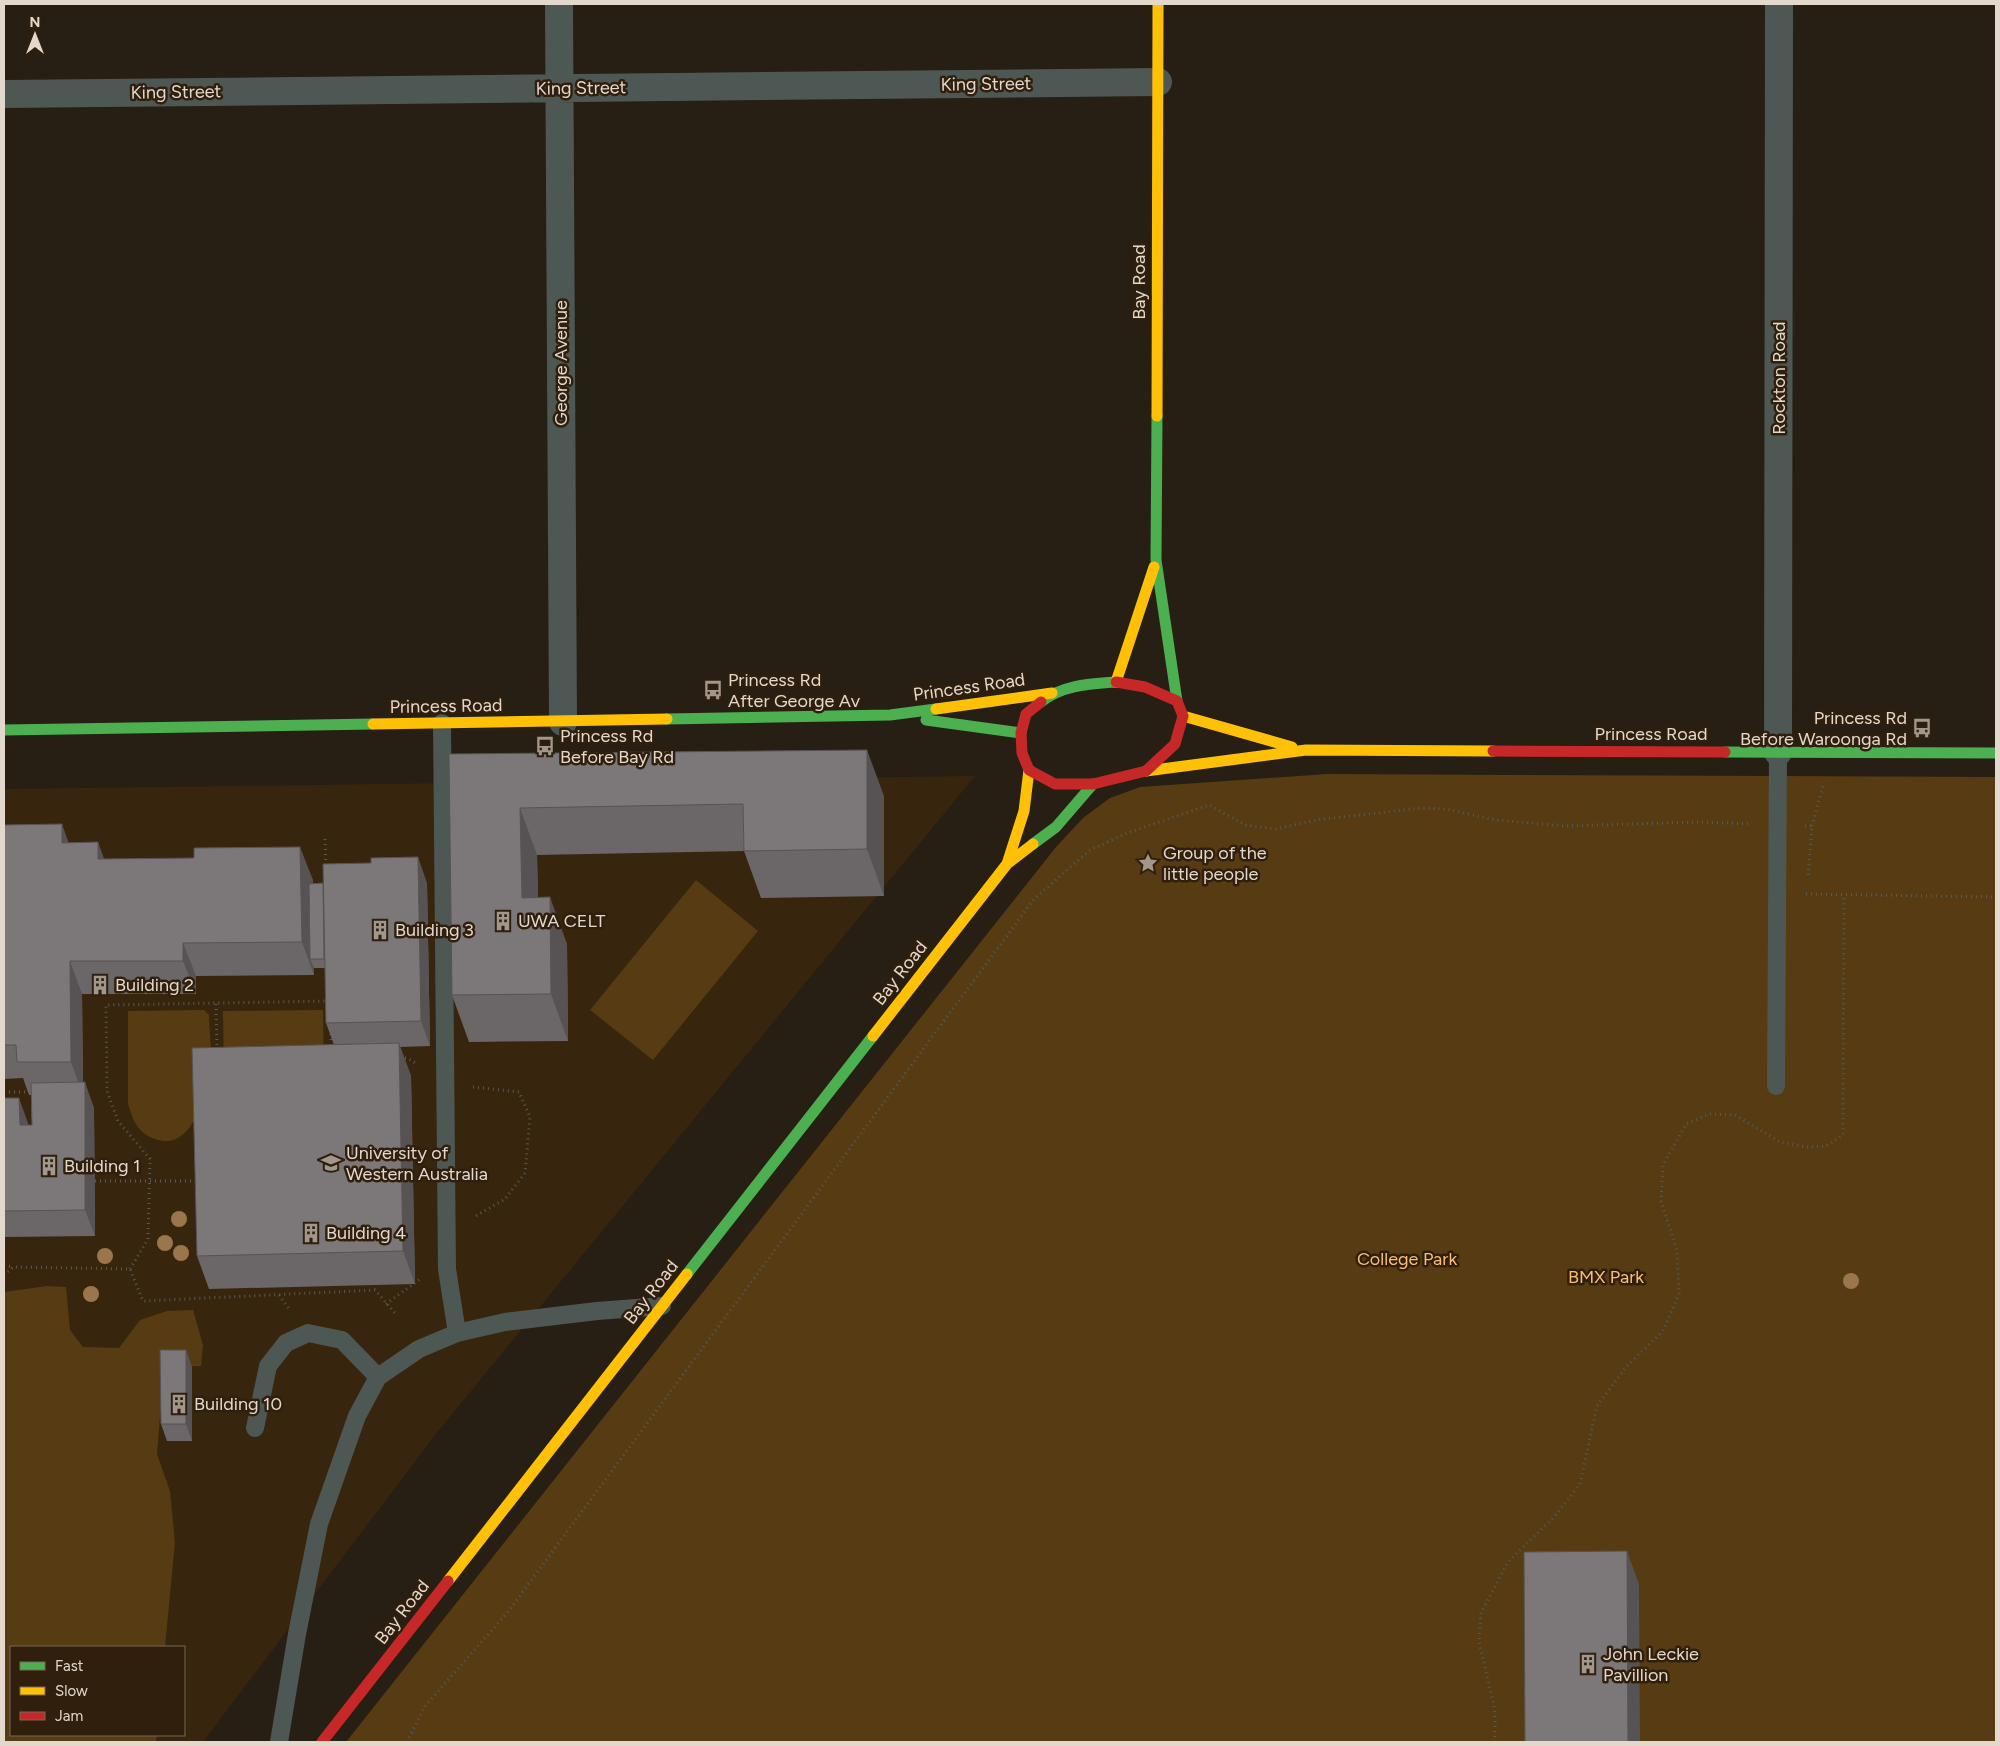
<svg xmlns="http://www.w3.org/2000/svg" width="2000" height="1746" font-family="Figtree,sans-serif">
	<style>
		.built { fill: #38250d; fill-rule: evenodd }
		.green { fill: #573b12 }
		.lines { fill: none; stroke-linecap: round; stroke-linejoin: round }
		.path { stroke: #565b55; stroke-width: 3; stroke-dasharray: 1 4; stroke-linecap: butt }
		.lane { stroke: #4d5854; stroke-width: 18 }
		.street { stroke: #4d5854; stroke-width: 28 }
		.fast { stroke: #4caf50; stroke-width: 11 }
		.slow { stroke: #ffc107; stroke-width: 11 }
		.jam { stroke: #c62828; stroke-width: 11 }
		.path-bridge { stroke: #565b55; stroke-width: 3; stroke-dasharray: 1 4; stroke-linecap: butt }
		.tree { fill: #9b764a }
		.wall { fill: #6b6667 }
		.shaded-wall { fill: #575354 }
		.building { fill: #7c7778; stroke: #575354 }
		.labels { text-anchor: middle; stroke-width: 5; stroke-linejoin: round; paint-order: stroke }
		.street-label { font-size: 18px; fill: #e3d8cc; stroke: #2f1f0c }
		.poi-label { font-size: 18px; fill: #e3d8cc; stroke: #2f1f0c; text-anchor: start }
		.park-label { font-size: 18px; fill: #fabe77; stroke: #2f1f0c }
	</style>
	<rect width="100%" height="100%" fill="#271e14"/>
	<path class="built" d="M975,776L435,1435L203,1742H4V789ZM11,1647H184V1735H11Z"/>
	<path class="green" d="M1327,774L1996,777V1742H346L1056,847L1083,818L1110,798L1140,787Z
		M696,880L758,931L653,1060L590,1010Z
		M204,1010L209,1015C209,1033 213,1054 210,1073C206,1097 191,1150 158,1140C138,1134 134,1123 128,1104V1011Z
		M323,1010L324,1075L224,1072L223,1011Z
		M47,1286L66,1287L70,1330L83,1347L119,1348L140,1320L167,1311L193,1310L203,1345L201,1366L164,1367L157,1454L170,1491L175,1542L165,1647H11V1735H157L156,1742H4V1292Z"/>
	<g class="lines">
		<path class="path" d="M1805,826H1812L1808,876
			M1812,826L1823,786
			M325,839L326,868
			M1806,894L1996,897
			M216,1004L217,1051
			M331,1034V1048
			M400,1058H407L417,1064
			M473,1087L519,1092L530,1117L525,1173L505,1199L474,1217
			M4,1092H29
			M4,1265L13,1267
			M130,1269L148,1239L150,1159L118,1121L107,1091L106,1005L329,1001
			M4,1275L13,1267L130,1269L143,1301L375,1290L395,1313
			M279,1295L290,1310
			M386,1304L420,1279
			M407,1742L425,1706L507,1613L1034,899L1090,850L1127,833L1209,805L1246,825L1276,829L1316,820L1420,808L1446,809L1496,820L1566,826L1701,822L1751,824
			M1495,1742V1711L1479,1641L1481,1613L1508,1562L1554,1517L1580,1484L1597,1406L1627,1366L1663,1331L1679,1294L1677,1250L1661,1201L1663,1165L1686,1124L1710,1114L1735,1115L1780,1142L1808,1147L1826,1146L1843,1135L1844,896"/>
		<path class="lane" d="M442,723L447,1269L457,1333
			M1776,1086L1778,752
			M255,1428L268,1366L286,1343L308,1333L342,1340L378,1377
			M279,1742L297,1634L319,1524L357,1416L378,1377L419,1349L457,1333L505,1322L597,1311L662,1306"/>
		<path class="street" d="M559,4L563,722
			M4,94L1158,82
			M1778,752L1779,4"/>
		<path class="fast" d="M1157,416L1156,560L1177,701
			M1041,702C1062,685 1089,684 1116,682
			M667,719L890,715L936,709
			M926,720L1021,733
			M4,730L373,724
			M1725,752L1996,753
			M1033,844L1056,827L1093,784
			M687,1274L873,1036"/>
		<path class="slow" d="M1157,416L1158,4
			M1116,682L1154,567
			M936,709L1052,693
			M1183,716L1292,747
			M373,724L667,719
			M1146,771L1306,750L1493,751
			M1007,864L1024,811L1029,770
			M873,1036L1007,864L1033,844
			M448,1581L687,1274"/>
		<path class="jam" d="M1041,702L1026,714L1021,733L1022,753L1029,770L1055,784H1093L1146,771L1175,744L1183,716L1177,701L1145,687L1116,682
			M1493,751L1725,752
			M322,1742L448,1581"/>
		<path class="path-bridge" d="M95,1181H199"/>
	</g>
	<g class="tree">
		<circle cx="179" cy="1219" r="8"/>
		<circle cx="165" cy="1243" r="8"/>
		<circle cx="181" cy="1253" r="8"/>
		<circle cx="105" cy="1256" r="8"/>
		<circle cx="1851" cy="1281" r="8"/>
		<circle cx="91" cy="1294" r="8"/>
	</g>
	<path class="wall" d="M449,754L884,796V896L761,898L744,851L537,855L538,898L567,944L568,1041L469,1042L452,995Z
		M4,825L68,843L104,859L313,880V884L427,883L430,1046L400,1047L411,1076L415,1284L209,1289L197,1256L334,1045L326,1023L325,968H314V975L196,976V994H82L83,1082L94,1108L95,1236L4,1237V1098L28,1123V1125H32L31,1095H29L23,1078L4,1079Z
		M186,1350L192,1368V1441H167L161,1424Z"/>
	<path class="shaded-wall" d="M867,750L884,796V896L867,849Z
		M520,808L537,855L539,945L522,898Z
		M62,824L74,858L62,843Z
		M98,842L110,875L98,859Z
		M300,847L313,880V959H310L314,968V975L302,942Z
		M418,857L427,883L430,1046L421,1021Z
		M550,897L567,944L568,1041L551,994Z
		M183,943L196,976V994L183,961Z
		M70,961L82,994L83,1095L71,1062Z
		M399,1043L411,1076L415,1284L403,1251Z
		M85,1082L94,1108L95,1236L85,1210Z
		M19,1098L28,1123L29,1151L20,1125Z
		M186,1350L192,1368V1441L186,1424Z
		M1627,1551L1639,1584L1640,1742H1628Z"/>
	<path class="building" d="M867,750V849L744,851L743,804L520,808L522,898L550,897L551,994L452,995L449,754Z
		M62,824V843L98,842V859L194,858V848L300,847L302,942L183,943V961H70L71,1062H17L16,1045H4V825Z
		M418,857L421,1021L326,1023L323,864L371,863V858Z
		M323,883L324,959H310L309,884Z
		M399,1043L403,1251L197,1256L192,1048Z
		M85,1082V1210L4,1211V1098H19L20,1125H32L31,1083Z
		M160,1350H186V1424H161Z
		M1627,1551L1628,1742H1525L1524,1552Z"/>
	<defs>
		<symbol id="bus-bare" viewBox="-9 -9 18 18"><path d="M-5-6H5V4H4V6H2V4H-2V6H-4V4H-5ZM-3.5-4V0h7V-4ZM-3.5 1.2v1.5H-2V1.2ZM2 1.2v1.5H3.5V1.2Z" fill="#a1978c" stroke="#2f1f0c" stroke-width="2.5" paint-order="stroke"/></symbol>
		<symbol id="sight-bare" viewBox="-9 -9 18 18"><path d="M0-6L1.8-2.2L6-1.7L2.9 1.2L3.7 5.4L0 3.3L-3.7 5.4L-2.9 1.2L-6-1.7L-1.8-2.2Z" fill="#a1978c" stroke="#2f1f0c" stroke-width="2.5" paint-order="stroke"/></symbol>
		<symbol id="building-bare" viewBox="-9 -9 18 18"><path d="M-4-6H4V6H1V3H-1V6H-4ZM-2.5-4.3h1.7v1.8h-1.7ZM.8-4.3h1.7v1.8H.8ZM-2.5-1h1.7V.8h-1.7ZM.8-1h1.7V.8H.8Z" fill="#a1978c" stroke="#2f1f0c" stroke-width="2.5" paint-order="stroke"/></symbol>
		<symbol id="university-bare" viewBox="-9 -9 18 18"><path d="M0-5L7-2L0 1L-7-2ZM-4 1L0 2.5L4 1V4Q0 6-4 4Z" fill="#a1978c" stroke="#2f1f0c" stroke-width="2.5" paint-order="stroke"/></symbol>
	</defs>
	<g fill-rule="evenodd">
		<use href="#bus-bare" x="699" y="676" width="28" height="28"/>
		<use href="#bus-bare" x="1908" y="714" width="28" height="28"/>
		<use href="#bus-bare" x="531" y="732" width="28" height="28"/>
		<use href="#sight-bare" x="1134" y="849" width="28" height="28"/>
		<use href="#building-bare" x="489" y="907" width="28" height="28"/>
		<use href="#building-bare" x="366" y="916" width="28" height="28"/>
		<use href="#building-bare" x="86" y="971" width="28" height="28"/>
		<use href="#university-bare" x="317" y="1149" width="28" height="28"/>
		<use href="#building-bare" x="35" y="1152" width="28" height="28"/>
		<use href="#building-bare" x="297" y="1219" width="28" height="28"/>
		<use href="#building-bare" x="165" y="1390" width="28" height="28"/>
		<use href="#building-bare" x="1574" y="1650" width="28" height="28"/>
	</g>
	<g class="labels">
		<g class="street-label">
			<text transform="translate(986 84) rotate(-1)" y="6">King Street</text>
			<text transform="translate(581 88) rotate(-1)" y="6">King Street</text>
			<text transform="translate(176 92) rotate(-1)" y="6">King Street</text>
			<text transform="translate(1139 282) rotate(-90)" y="6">Bay Road</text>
			<text transform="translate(561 363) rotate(-90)" y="6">George Avenue</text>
			<text transform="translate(1779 378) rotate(-90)" y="6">Rockton Road</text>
			<text transform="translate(969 687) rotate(-8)" y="6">Princess Road</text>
			<text transform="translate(446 706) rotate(-1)" y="6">Princess Road</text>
			<text x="1651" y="740">Princess Road</text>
			<text transform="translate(900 973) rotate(-52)" y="6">Bay Road</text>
			<text transform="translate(651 1292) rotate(-52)" y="6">Bay Road</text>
			<text transform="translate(402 1612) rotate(-52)" y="6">Bay Road</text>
		</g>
		<g class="poi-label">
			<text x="728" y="686">Princess Rd<tspan x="728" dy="21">After George Av</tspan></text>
			<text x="1907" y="724" text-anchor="end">Princess Rd<tspan x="1907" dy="21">Before Waroonga Rd</tspan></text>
			<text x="560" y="742">Princess Rd<tspan x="560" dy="21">Before Bay Rd</tspan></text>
			<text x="1163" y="859">Group of the<tspan x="1163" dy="21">little people</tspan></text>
			<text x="518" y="927">UWA CELT</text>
			<text x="395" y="936">Building 3</text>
			<text x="115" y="991">Building 2</text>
			<text x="346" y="1159">University of<tspan x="346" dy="21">Western Australia</tspan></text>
			<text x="64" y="1172">Building 1</text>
			<text x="326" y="1239">Building 4</text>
			<text x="194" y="1410">Building 10</text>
			<text x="1603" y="1660">John Leckie<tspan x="1603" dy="21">Pavillion</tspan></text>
		</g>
		<g class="park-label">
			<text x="1407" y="1265">College Park</text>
			<text x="1606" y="1283">BMX Park</text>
		</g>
	</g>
	<rect width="2000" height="1746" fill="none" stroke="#e3d8cc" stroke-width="10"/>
	<rect x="10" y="1646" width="175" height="90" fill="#2f1f0c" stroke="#776959"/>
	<rect x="20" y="1662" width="25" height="8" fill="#4caf50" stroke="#776959"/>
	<text x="55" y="1671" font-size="15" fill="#e3d8cc">Fast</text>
	<rect x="20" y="1687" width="25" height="8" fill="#ffc107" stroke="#776959"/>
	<text x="55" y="1696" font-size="15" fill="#e3d8cc">Slow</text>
	<rect x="20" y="1712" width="25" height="8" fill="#c62828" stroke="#776959"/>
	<text x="55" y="1721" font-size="15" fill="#e3d8cc">Jam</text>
	<g transform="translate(35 35)" stroke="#2f1f0c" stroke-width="4" paint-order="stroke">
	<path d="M0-4L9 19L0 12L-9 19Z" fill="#e3d8cc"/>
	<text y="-8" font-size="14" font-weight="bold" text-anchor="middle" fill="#e3d8cc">N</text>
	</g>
</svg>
